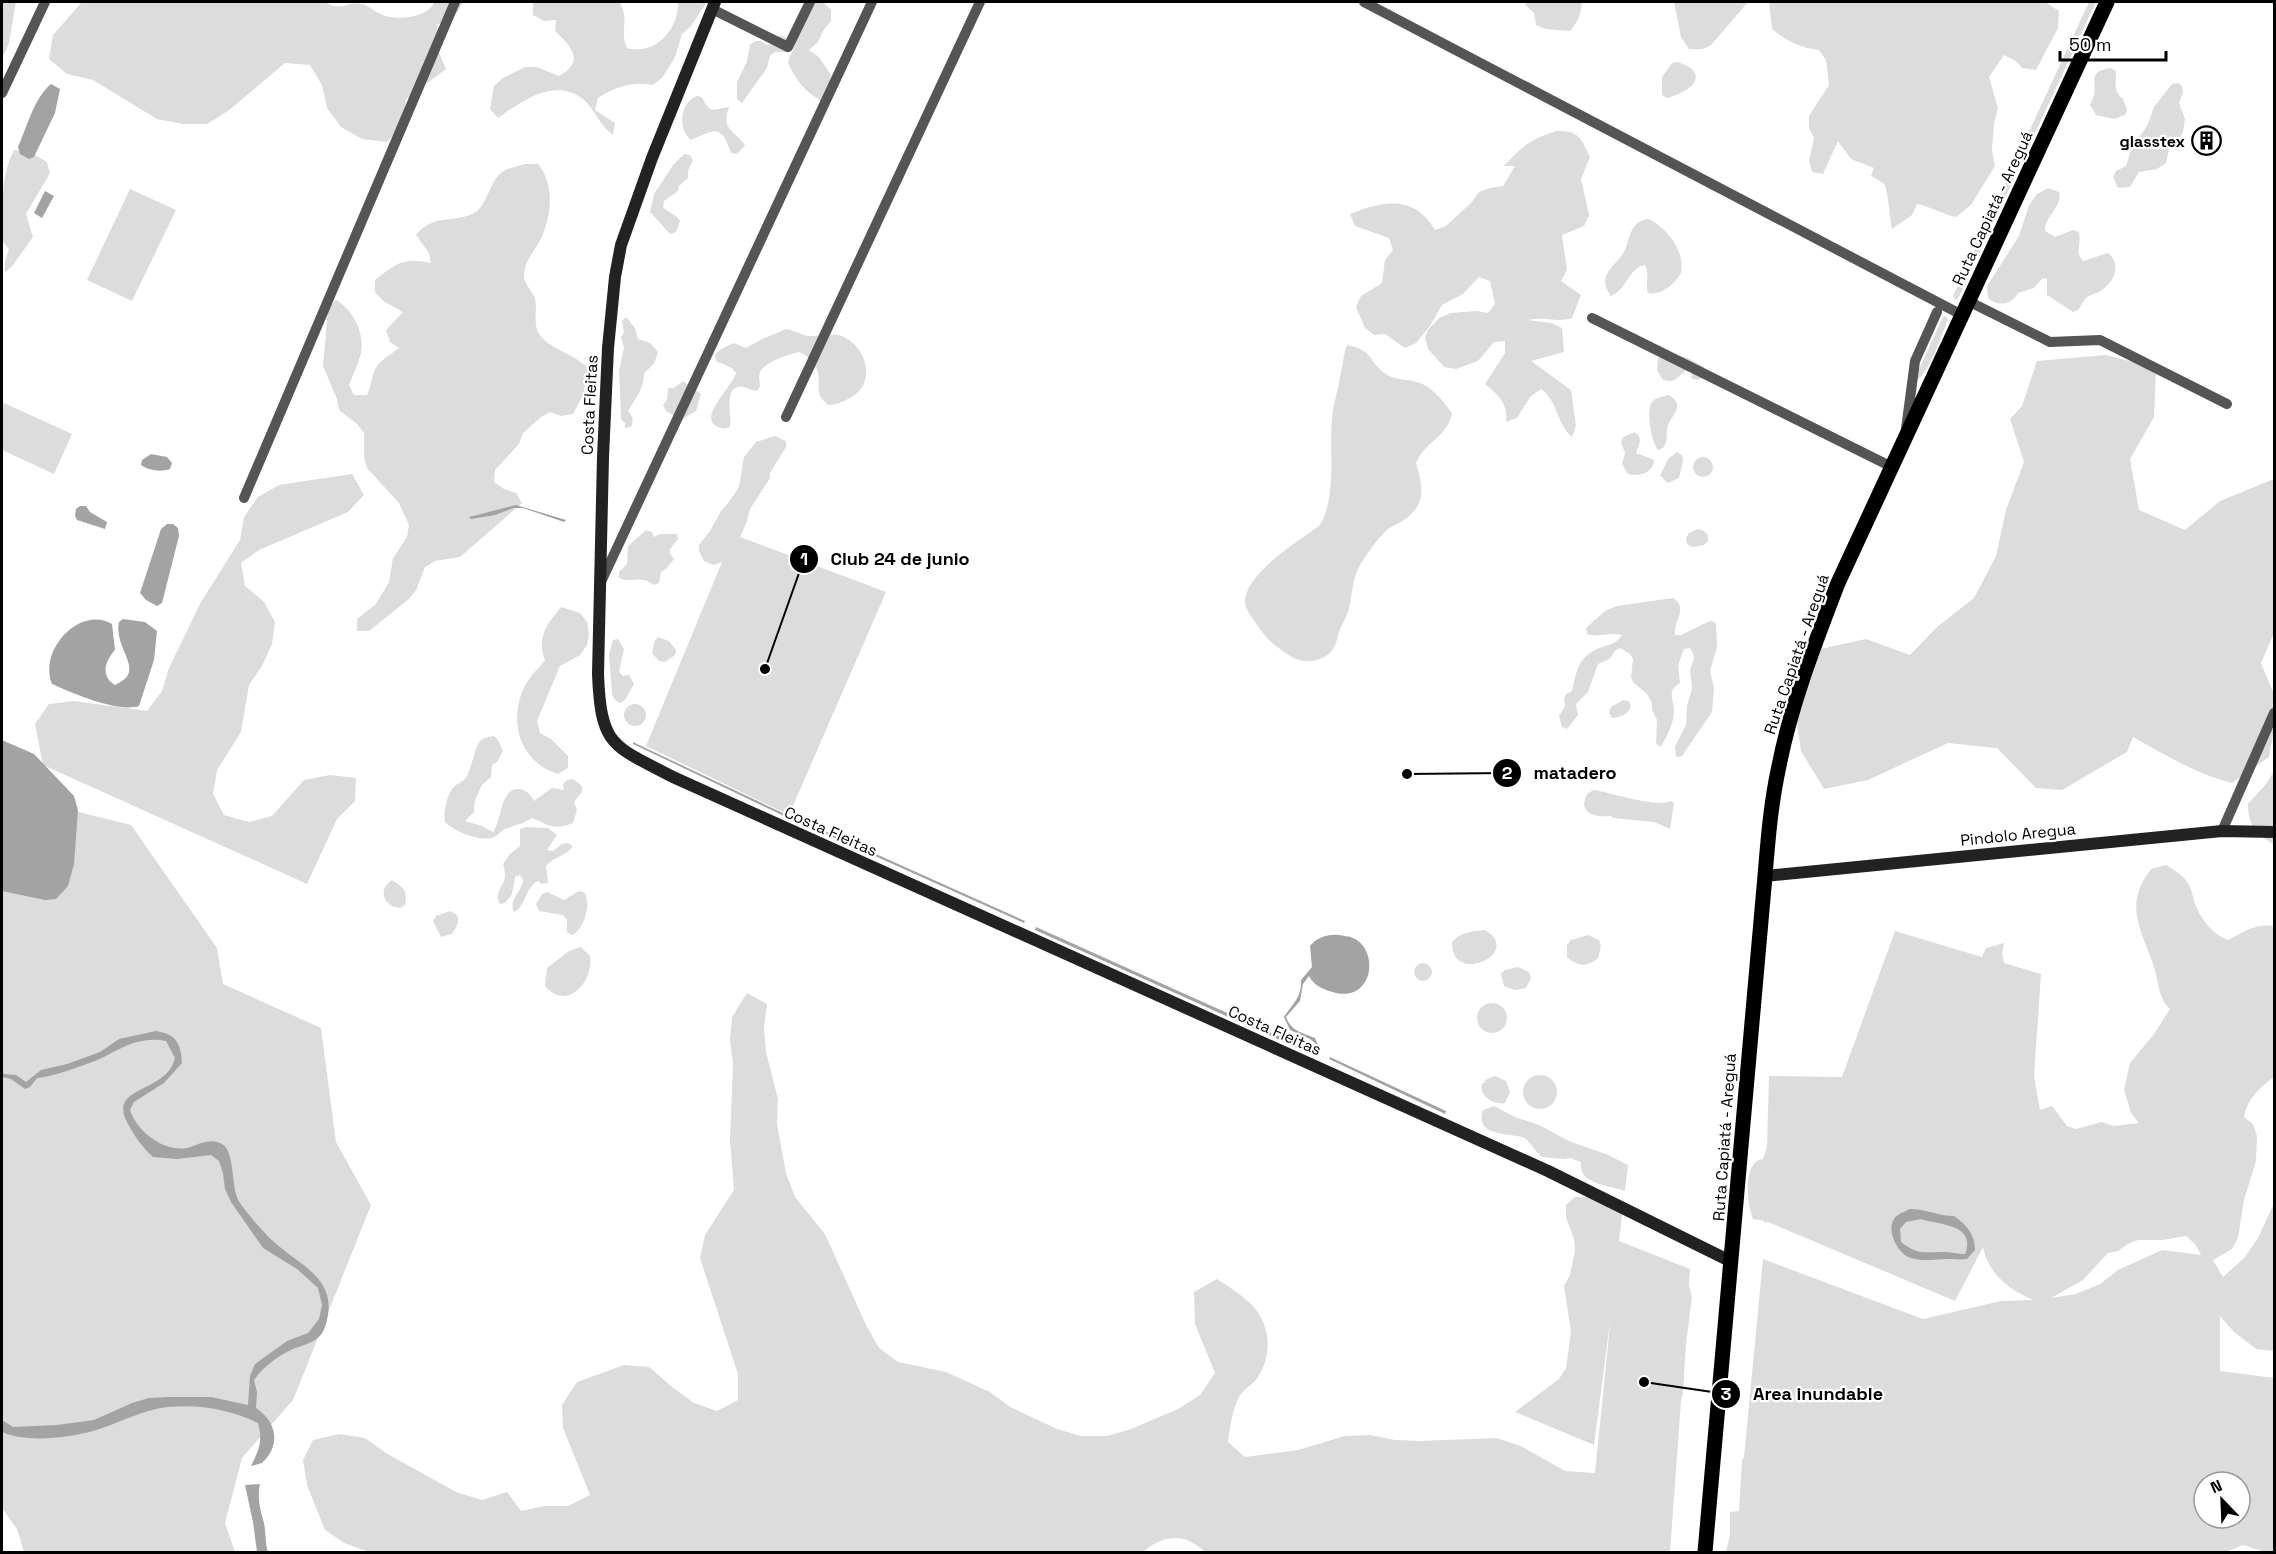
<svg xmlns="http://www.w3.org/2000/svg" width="2276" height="1554" font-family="'Space Grotesk',sans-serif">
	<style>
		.green { fill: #dcdcdc; fill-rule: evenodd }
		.water { fill: #a3a3a3; fill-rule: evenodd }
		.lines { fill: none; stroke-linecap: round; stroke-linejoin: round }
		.minor { stroke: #555; stroke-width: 10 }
		.secondary { stroke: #222; stroke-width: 12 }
		.primary { stroke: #000; stroke-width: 15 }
		.labels { text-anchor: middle; stroke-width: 4.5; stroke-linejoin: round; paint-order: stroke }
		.poi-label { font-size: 16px; font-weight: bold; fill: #000; stroke: #fff; text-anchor: end }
		.street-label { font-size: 16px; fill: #000; stroke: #fff }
		.leader { fill: none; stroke: #000; stroke-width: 2 }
		.callout-dot { fill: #000; stroke: #fff; stroke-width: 2 }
		.mark-label { font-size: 18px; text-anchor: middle; font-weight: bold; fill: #fff }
		.callout-label { font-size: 18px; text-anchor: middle; font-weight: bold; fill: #000; stroke: #fff; stroke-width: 4.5; stroke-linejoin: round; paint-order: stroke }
	</style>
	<rect width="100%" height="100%" fill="#fff"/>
	<path class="green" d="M2,2H16L9,43L2,58Z
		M82,2H325C341,12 347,1 362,4C370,6 375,12 383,15C394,20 420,18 429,9C432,7 433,4 435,2H463L457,13L437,25V48L446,69L406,99L403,124L387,142L362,139L341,127L327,108L322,85L310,65L285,63L228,111L207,124H183L157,119L93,80L67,74L49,59L53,35Z
		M533,2L620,3C630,21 619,30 627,48C655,56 679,29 678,2H707L691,26L682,34L675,57L663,77L653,85C633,81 615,87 598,98L595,110L615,123L613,135C599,125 594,108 583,99C554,77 522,101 498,118L490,109L494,86L503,78L525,67H537L559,76C586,61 571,46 555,31L556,20L544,21L533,15Z
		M807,2H823L831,10V21L823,31L818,42L809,50L819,57L831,75L827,98L822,101C804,92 796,79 788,63C789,56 794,50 795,44C797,27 794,13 807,2Z
		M1527,2H1582C1581,14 1578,22 1570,31L1546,29L1536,25L1534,13L1525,5Z
		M1674,2H1748L1712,44C1705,50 1698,50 1689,49L1681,37Z
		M1769,2H2045L2059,11L2058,28L2036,70L2022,68L2016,61L2004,55L1989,77L1998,108L1994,124L1992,150L1995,166L1971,205L1956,217C1942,214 1932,207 1917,204L1912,215L1892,229C1890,220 1888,189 1884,184C1881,181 1875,178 1871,176L1874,168L1851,159L1838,141L1823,174L1812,172L1809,161L1814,138L1809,128V116L1829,85L1826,60L1819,50C1800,48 1786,41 1772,29Z
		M2089,2H2096L1958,299L1955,300L1953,296Z
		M779,35L785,37L790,47L787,52H775L770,56L767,68L742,103L737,99V82L747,61L750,45L755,41H761L766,45L771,44Z
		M1678,62C1682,64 1689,66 1692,69C1706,84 1677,96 1667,98L1662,95V77L1672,63Z
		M2110,68L2116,71C2116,82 2113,92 2123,99L2127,110L2125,115L2114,119L2096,115L2090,105C2091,102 2093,99 2094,95C2097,82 2087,72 2110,68Z
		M2178,83L2182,86L2183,92L2179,103L2185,119L2183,132L2180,138L2170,145L2166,163L2157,169L2139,172L2130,187L2118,188L2113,177L2116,171L2126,166L2131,150L2148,124L2154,107L2172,84Z
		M697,96L702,97C710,115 713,109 729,107C721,130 733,129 745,145L737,154L731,153C721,124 716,129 691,140C677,129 680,102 697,96Z
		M1556,131C1579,130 1581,138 1590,157L1581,179L1589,215L1584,226L1562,235L1567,270L1561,281L1581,295L1572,318C1557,323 1543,316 1528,320L1551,323L1562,328L1564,352L1531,361L1571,390L1576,426L1572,437C1556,423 1558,401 1541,389L1530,397L1517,418L1506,422C1508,403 1499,396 1485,384L1505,353V341L1494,342L1478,361L1456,369L1444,367L1428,349L1425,338L1428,330L1439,318L1451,313L1476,311L1488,313L1495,304L1490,281L1479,277L1463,294L1442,305L1430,326L1416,343L1405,348L1385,334L1374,335L1365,328L1356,307L1361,296L1382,283L1385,260L1393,250L1389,238L1355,226L1350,214C1383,201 1414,194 1435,230L1446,226L1472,202L1479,192L1490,188L1503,186L1515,166H1504C1523,146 1529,140 1556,131Z
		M14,150C27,151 36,155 47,162L50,173L26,214L33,237L13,265L5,273V261L9,249L2,241C2,212 0,176 14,150Z
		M684,154L690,155L693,160L688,171V178L679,186L678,191L664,201L663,207C668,213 675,213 680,221L676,232L670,234L650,212L654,194L673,165Z
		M525,164H538C554,184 552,211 543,234C538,248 525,258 524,275C523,283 533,291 535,299C538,311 532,324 540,335C551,351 577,353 591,372L585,381L584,393L573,414L561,416L550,412L541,417L523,433L519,444L495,470L494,482L504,489L516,493L522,503L460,557L435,561L425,567L416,590L409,599L369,631H357V619L376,604L389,582L393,558L407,537L409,525L399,503L367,468L364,457V433L357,424L339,410L337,399L323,366L328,308L336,300C353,309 365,334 361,353C358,364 353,375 349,385L354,395H367C371,387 371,380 374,372C378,361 390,355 399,348L390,342L386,330L403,312L383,301L375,292V280C396,264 403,257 431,263L429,253L416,235C433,214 451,223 472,214C488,207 488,183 502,172C508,168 518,166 525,164Z
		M2048,188L2059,192C2063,207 2045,215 2045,231L2055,237L2073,230L2079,232C2082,244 2074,251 2083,261L2108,253C2123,265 2113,284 2099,292C2095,294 2089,295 2086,298C2083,301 2081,307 2078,310L2073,312L2047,295V278L2042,279L2034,288L2018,293C2012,305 1997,307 1988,298L1987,286L2019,236L2029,205L2037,194Z
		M130,189L176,210L132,301L87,280Z
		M1649,219C1668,229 1685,251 1681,273C1675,284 1661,296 1648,293C1645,284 1650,275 1645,265C1628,268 1627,290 1611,296C1594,275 1618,265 1625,250C1631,236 1630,221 1649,219Z
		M1946,316L1948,320C1942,334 1929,373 1917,380L1919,369L1943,317Z
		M626,317L635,328L638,339L650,343L658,352L654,364L644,373C645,387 635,399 628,411C633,417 634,420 631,427L625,428V423L621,419L619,371L624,348L621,337L624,333L622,321Z
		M786,329C794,330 801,335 809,336C821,337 834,331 846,338C870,352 876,388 846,400C840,403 835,405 828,405C813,392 821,387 818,373C817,365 806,354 799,352C789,354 765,362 760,372C758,376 760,382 760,387L757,391C750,391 744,385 738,387C724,390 732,416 730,427C725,429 721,429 716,426C699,416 732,387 736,373L732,368L716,361L715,355C719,349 727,346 734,343L746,348L762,339Z
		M1347,345C1374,351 1367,359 1384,373C1394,380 1406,379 1417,382C1432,386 1443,401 1452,413C1448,437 1425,441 1416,463C1422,484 1427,501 1408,517C1402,522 1394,525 1388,529C1377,539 1365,556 1358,569C1350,586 1353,605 1344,621C1334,638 1340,653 1317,660C1300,665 1288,655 1276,646C1267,639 1261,631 1255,622C1251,616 1245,608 1245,602C1245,573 1299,541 1320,525C1337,496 1329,452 1332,419C1333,405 1338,391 1340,377C1343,366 1343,356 1347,345Z
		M1669,354L1688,358L1704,367L1705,372L1702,378L1697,380L1691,378L1692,373L1688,369C1679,375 1676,384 1663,380L1657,370L1658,358Z
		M2106,355L2156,368L2154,417L2130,459L2139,510L2185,530L2220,501L2274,479V633L2261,663L2274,694V731L2269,757L2232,783C2196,774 2165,755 2133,737L2127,752L2062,790L2036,788L1997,748L1948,743L1868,780L1824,789L1801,751L1794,706L1820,649L1866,639L1910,655L1937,627L1974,598L1996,556L2006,510L2024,462L2010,419L2022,406L2037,361Z
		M683,381L701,394L696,411L681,420L666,411L663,405L667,400L668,388H674Z
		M1669,395C1688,407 1668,417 1667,429C1666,437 1668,441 1663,448L1658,450C1651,442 1644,405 1655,399C1659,397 1665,396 1669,395Z
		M2,402L72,434L54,474L2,450Z
		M1635,432L1639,436L1640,442L1636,453L1654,460C1653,473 1640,477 1628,474L1622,464L1625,453L1621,442L1623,437Z
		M775,436L786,441V447L770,473V478L750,509L747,521L740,537L886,592L789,815L646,746L722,562L714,565L704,561L699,551V545L710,531L721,511L729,502L739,487L744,457L756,442Z
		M1677,452L1682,455L1683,461L1679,478L1668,483L1660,476L1668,459Z
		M1693 467a10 10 0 1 1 20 0a10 10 0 1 1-20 0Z
		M352,474L364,495L348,512L259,550L241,563L245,586L264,602L275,622L272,644L262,666L249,685L241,732L217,770L213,794L224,815L249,822L272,816L304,780L330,775L356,778L355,801L337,819L307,884L43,765L35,724L49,704L74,701L147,711L162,691L169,668L201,602L240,540L244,517L258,497L279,485Z
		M1698,529L1704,531L1708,535V541L1704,545L1692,547L1687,544L1686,538L1689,533Z
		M646,530L652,532L654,537L660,534H677L678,539L670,549V554L674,559L666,569L661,572L659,583L654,585C638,574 634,584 619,578V572L627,564L628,546Z
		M1673,598C1689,607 1673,622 1675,635H1681L1710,621L1716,623L1717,647L1710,671L1714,688L1712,712L1682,756L1676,757L1675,746L1686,725L1687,706L1692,688L1690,670L1694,659L1693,653L1690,648L1684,649L1678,665L1680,683C1665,692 1675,700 1674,714C1673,724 1666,738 1661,747L1656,744L1657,720L1652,710V703L1647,694L1633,682L1631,677L1633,659L1630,654L1620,648L1614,651C1612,660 1606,660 1598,664L1588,692L1576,704L1578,715L1567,729L1562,727L1559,716L1565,706L1564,699L1566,694L1572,691C1577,669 1579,655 1602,647C1611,644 1617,643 1622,635C1610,632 1599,638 1587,634L1586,628L1605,611L1617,606Z
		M561,607L580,613L587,622L589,634L587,645L580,655L560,666L537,721L540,733L551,739L568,756V768L558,774C522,763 508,725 523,690C527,679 538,669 545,660C536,637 547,625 561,607Z
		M658,637L669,641L676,650L675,655L665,662L659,661L652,653L654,642Z
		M618,639L624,649L619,672L623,676L629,675L634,684L625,700L620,703L615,700L612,694L609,654L613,640Z
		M1623,700L1629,701L1631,707C1627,715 1621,717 1612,718L1609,713L1611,707Z
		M624 715a11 11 0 1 1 22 0a11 11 0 1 1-22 0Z
		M494,736L498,740L503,751L497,762L492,765L491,777L482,785L475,800L474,812L465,821L482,826L493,832C502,821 500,787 519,789C527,790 531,795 534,801L552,788L564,790L563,784L567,780L573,779L582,786V792L574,802L577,810L573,823C554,831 549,825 532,818C523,824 515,825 505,829C501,831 498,835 494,837C481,843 454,831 445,822C443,813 447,796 452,789C456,783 463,783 467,776C472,767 475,746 480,741C484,737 489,737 494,736Z
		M2274,771V844C2256,835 2248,825 2248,804L2266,784Z
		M1594,790C1613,793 1656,808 1671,801L1674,803L1670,829L1654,822L1613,818L1611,816C1594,818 1576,812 1588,793Z
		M2,793L131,825L217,948L223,984L321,1028L336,1142L371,1205L293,1400L242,1458L225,1523L235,1552H24L17,1529L2,1508Z
		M526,827L548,828L557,835L547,850L553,851L562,844L568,843L573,846C567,856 553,857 546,866L548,883L542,884L538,881C524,888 527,906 514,912C508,899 522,892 523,880L520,875L515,877L512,894L505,903L500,904C493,892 505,886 505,875C505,871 504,868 503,864L510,854L520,846V829Z
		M2166,865C2172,869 2180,873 2185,879C2191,886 2192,893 2194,901C2200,918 2212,934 2228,940C2242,932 2257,923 2274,926V1077C2260,1087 2247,1099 2244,1117L2253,1124L2257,1136L2256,1161L2244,1200L2238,1238L2232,1249L2213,1260L2223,1277L2245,1257L2258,1238L2274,1203V1351L2256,1349L2234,1332L2220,1316V1371L2274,1378V1552H2265L2243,1545L2226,1552H1726L1730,1535V1512L1739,1511L1742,1460L1744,1457L1763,1259L1923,1319L2001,1301L2033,1300C2010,1290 1988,1274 1983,1247L1955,1301L1768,1222L1763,1223L1765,1221L1753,1219C1747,1205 1742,1161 1763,1159L1767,1147L1769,1076L1842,1077L1895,931L1982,957L1986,948L2004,943L2002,954L2004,963L2041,974L2034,1076L2040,1110L2052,1106L2067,1126L2076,1129L2101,1122L2114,1126L2139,1123L2131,1113L2124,1089L2130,1063L2154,1034L2170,1009C2158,998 2159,983 2154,967C2141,928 2123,906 2151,869ZM2186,1236L2195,1244L2201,1255L2162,1250L2118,1270L2100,1284L2076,1294L2051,1298L2083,1280L2108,1253L2118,1251L2128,1244L2138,1240H2162ZM2204,1482H2240V1518H2204Z
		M392,880C404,888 408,890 405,905L400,908C384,907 377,889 392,880Z
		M579,891L585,893C591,906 584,929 572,935L567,932V920L563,915L539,911L536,904L542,894L547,892L564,900Z
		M450,911C463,916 458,925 452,934L441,937L433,921L436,916Z
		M1485,930C1524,953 1451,987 1452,942C1460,932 1473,931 1485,930Z
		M1588,935L1599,940L1601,946L1598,958C1588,967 1577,967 1567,957V945L1571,940Z
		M581,947L590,956C594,982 567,1012 545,986L547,968L569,951Z
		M1414 972a9 9 0 1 1 18 0a9 9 0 1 1-18 0Z
		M1518,967L1529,972L1531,978L1526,988L1515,990L1504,986L1501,974L1505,970Z
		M747,993L767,1004L764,1028L766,1052L778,1099L777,1124L786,1173L795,1197L825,1234L867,1327L879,1348L898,1362L946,1372L990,1392L1010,1407L1057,1429L1081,1436H1107L1131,1429L1178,1409L1200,1395L1215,1373L1195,1324L1194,1292L1217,1279C1231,1288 1247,1298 1257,1311C1271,1331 1271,1357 1258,1377C1253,1385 1243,1389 1239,1397C1232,1411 1230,1427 1228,1442L1245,1457L1298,1450L1345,1436L1370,1435L1395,1440L1420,1441L1496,1438L1521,1446L1565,1471L1595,1473L1611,1315L1594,1445L1515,1412L1559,1379L1566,1368L1571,1332L1564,1286L1570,1275L1575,1251L1574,1239L1566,1217V1205L1575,1197H1587L1623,1208L1619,1241L1690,1269L1689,1285L1692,1297L1686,1344L1683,1392L1681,1401L1670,1552H1205C1184,1533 1165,1534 1143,1552H369L344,1543L325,1530L307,1485L303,1460L313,1440L339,1434L365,1438L386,1453L456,1492L482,1500L507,1492L521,1511L544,1506H568L590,1495L563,1428L562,1405L577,1382L624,1365L649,1367L671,1386L694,1403L717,1411L738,1400V1374L700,1258L705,1235L734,1190L730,1141L733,1064L730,1040L732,1017Z
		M1477 1018a15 15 0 1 1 30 0a15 15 0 1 1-30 0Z
		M1523 1092a17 17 0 1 1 34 0a17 17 0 1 1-34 0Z
		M1495,1076L1506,1081L1510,1092L1505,1103C1488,1106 1467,1084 1495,1076Z
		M1494,1106L1515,1117L1539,1125L1571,1142L1606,1154L1628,1165L1625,1191C1610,1185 1578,1185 1581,1162L1570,1158L1565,1159L1542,1157C1535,1152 1529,1139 1522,1137C1507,1133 1474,1136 1483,1110Z"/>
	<path class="water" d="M51,84L60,89L55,113L34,157L29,159L20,154L18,147C27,127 34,98 51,84Z
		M45,191L54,196L42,218L34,213Z
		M151,454L167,457L172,463L170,469C162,472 149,471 141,465L142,460Z
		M516,505L566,520L564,522L523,508H513L495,515L471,519L469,517Z
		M80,506H86L90,512L107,522L105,529L77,520L75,516L76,509Z
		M167,524H173L178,528L179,536L162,603L157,606L146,600L140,593L161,529Z
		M123,619L145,622L157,631L154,660L139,706C118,713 72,693 52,684C38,650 80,605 112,624L115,650C105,661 100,676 115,685C148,671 113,650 119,622Z
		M2,740L34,754L74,796L78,810L74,864L68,886L56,899L45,900L2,891Z
		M633,742L787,815L786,817L633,744Z
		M798,819L1025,921L1024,923L797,821Z
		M1036,927L1314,1052L1316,1044L1310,1039L1290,1030L1284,1017C1292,1004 1302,998 1301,980L1312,967L1310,946C1318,937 1327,934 1339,935C1343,936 1349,936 1353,938C1380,950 1373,1001 1336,993C1325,990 1315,987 1309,976L1303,984L1300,1001L1286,1017C1291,1031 1301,1032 1315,1038L1318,1045L1315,1056L1035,930Z
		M156,1031C176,1034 181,1043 182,1063L164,1083L134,1102L130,1110C137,1132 164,1152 187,1148C198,1145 210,1137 222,1144C236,1152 230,1189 240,1203C246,1212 266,1235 273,1241C301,1267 341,1279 325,1327C320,1342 306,1344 293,1349C278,1356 264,1366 254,1380L257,1392L256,1408C277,1422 281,1445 262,1463L251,1466C259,1450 263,1441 258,1423C229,1409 200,1404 168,1407C141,1410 118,1424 93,1431C67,1438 26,1443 2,1432V1420L13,1427L57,1425L94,1420L132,1403L149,1398L168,1397H211L248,1405L250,1376L255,1364L287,1341L308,1333L319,1319L322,1305L318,1288L297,1269L263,1248L231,1202L225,1189L223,1173L219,1161L211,1155L177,1159L153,1157C142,1147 135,1137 128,1124C106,1085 167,1094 175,1058L166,1041C142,1036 124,1046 104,1057C91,1063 50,1078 37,1078L30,1087L25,1089L11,1079L2,1077V1072L4,1074L16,1075L26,1082L41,1070L67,1064L100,1052L119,1039Z
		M1330,1057L1446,1111L1445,1114L1329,1059Z
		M1910,1209C1925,1209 1939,1216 1954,1216C1967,1225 1975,1235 1975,1250L1967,1259C1960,1260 1955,1259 1948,1259C1934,1259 1926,1262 1911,1258C1898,1255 1886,1230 1894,1219C1897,1214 1904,1212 1910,1209ZM1921,1219C1937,1225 1977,1223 1965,1254C1958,1254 1951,1252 1944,1252C1925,1252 1917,1255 1901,1242L1900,1229L1906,1222Z
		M260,1484C257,1498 260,1509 264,1523C266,1533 265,1543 268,1552H257L253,1522L245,1485Z"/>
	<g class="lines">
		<path class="minor" d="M1364,2L1962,315
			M712,9L788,47L810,2
			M2,93L45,2
			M1968,301L2050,342L2100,340L2227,404
			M1592,318L1892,467
			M786,417L980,2
			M1906,429L1915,361L1937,312
			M244,498L455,2
			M601,582L872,2
			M2222,831L2274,713"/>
		<path class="secondary" d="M715,2L652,158L621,245L615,277L608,348L603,457L598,674C601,747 612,745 673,777L1548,1171L1732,1262
			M1765,876L2222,831L2274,832"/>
		<path class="primary" d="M1705,1552L1765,876C1768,839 1771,802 1779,766C1791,704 1815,643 1838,583L2107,2"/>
	</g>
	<defs>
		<symbol id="building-ring" viewBox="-11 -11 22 22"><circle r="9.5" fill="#fff" stroke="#000" stroke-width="1.5"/><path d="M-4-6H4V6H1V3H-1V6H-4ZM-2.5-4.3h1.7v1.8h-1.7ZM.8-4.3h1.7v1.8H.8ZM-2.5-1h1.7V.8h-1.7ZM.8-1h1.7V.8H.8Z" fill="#000"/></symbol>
	</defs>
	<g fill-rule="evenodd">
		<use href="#building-ring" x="2190" y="124" width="33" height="33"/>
	</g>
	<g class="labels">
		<g class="poi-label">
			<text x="2185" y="147">glasstex</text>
		</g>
		<g class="street-label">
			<text transform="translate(1992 208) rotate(-65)" y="6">Ruta Capiatá - Areguá</text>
			<text transform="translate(589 405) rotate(-87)" y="6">Costa Fleitas</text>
			<text transform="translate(1796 654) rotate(-71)" y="6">Ruta Capiatá - Areguá</text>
			<text transform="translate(831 831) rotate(24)" y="6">Costa Fleitas</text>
			<text transform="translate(2018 834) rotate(-6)" y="6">Pindolo Aregua</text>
			<text transform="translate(1275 1030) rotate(24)" y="6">Costa Fleitas</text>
			<text transform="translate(1724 1137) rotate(-86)" y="6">Ruta Capiatá - Areguá</text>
		</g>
	</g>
	<path class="leader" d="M765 669L804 559M1407 774L1507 773M1644 1382L1726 1394"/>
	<g class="callout-dot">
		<circle cx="765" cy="669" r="6"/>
		<circle cx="1407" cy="774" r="6"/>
		<circle cx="1644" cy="1382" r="6"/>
		<circle cx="804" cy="559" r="15"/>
		<circle cx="1507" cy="773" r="15"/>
		<circle cx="1726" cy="1394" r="15"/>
	</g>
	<g class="mark-label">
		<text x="804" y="565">1</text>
		<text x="1507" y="779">2</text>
		<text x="1726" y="1400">3</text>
	</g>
	<g class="callout-label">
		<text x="900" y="565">Club 24 de junio</text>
		<text x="1575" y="779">matadero</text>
		<text x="1818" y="1400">Area inundable</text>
	</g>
	<rect width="2276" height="1554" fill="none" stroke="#000000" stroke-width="6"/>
	<g transform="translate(2222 1500) rotate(337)"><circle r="28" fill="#ffffff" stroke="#999999" stroke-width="1.5"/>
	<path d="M0-4.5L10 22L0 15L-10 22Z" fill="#000000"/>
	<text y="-9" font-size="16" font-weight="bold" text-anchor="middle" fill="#000000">N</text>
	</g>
	<path d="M2060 51v9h106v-9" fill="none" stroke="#000000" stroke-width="3"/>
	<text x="2069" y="51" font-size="18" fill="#000000" stroke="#ffffff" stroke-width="4.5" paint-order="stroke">50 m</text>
</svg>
